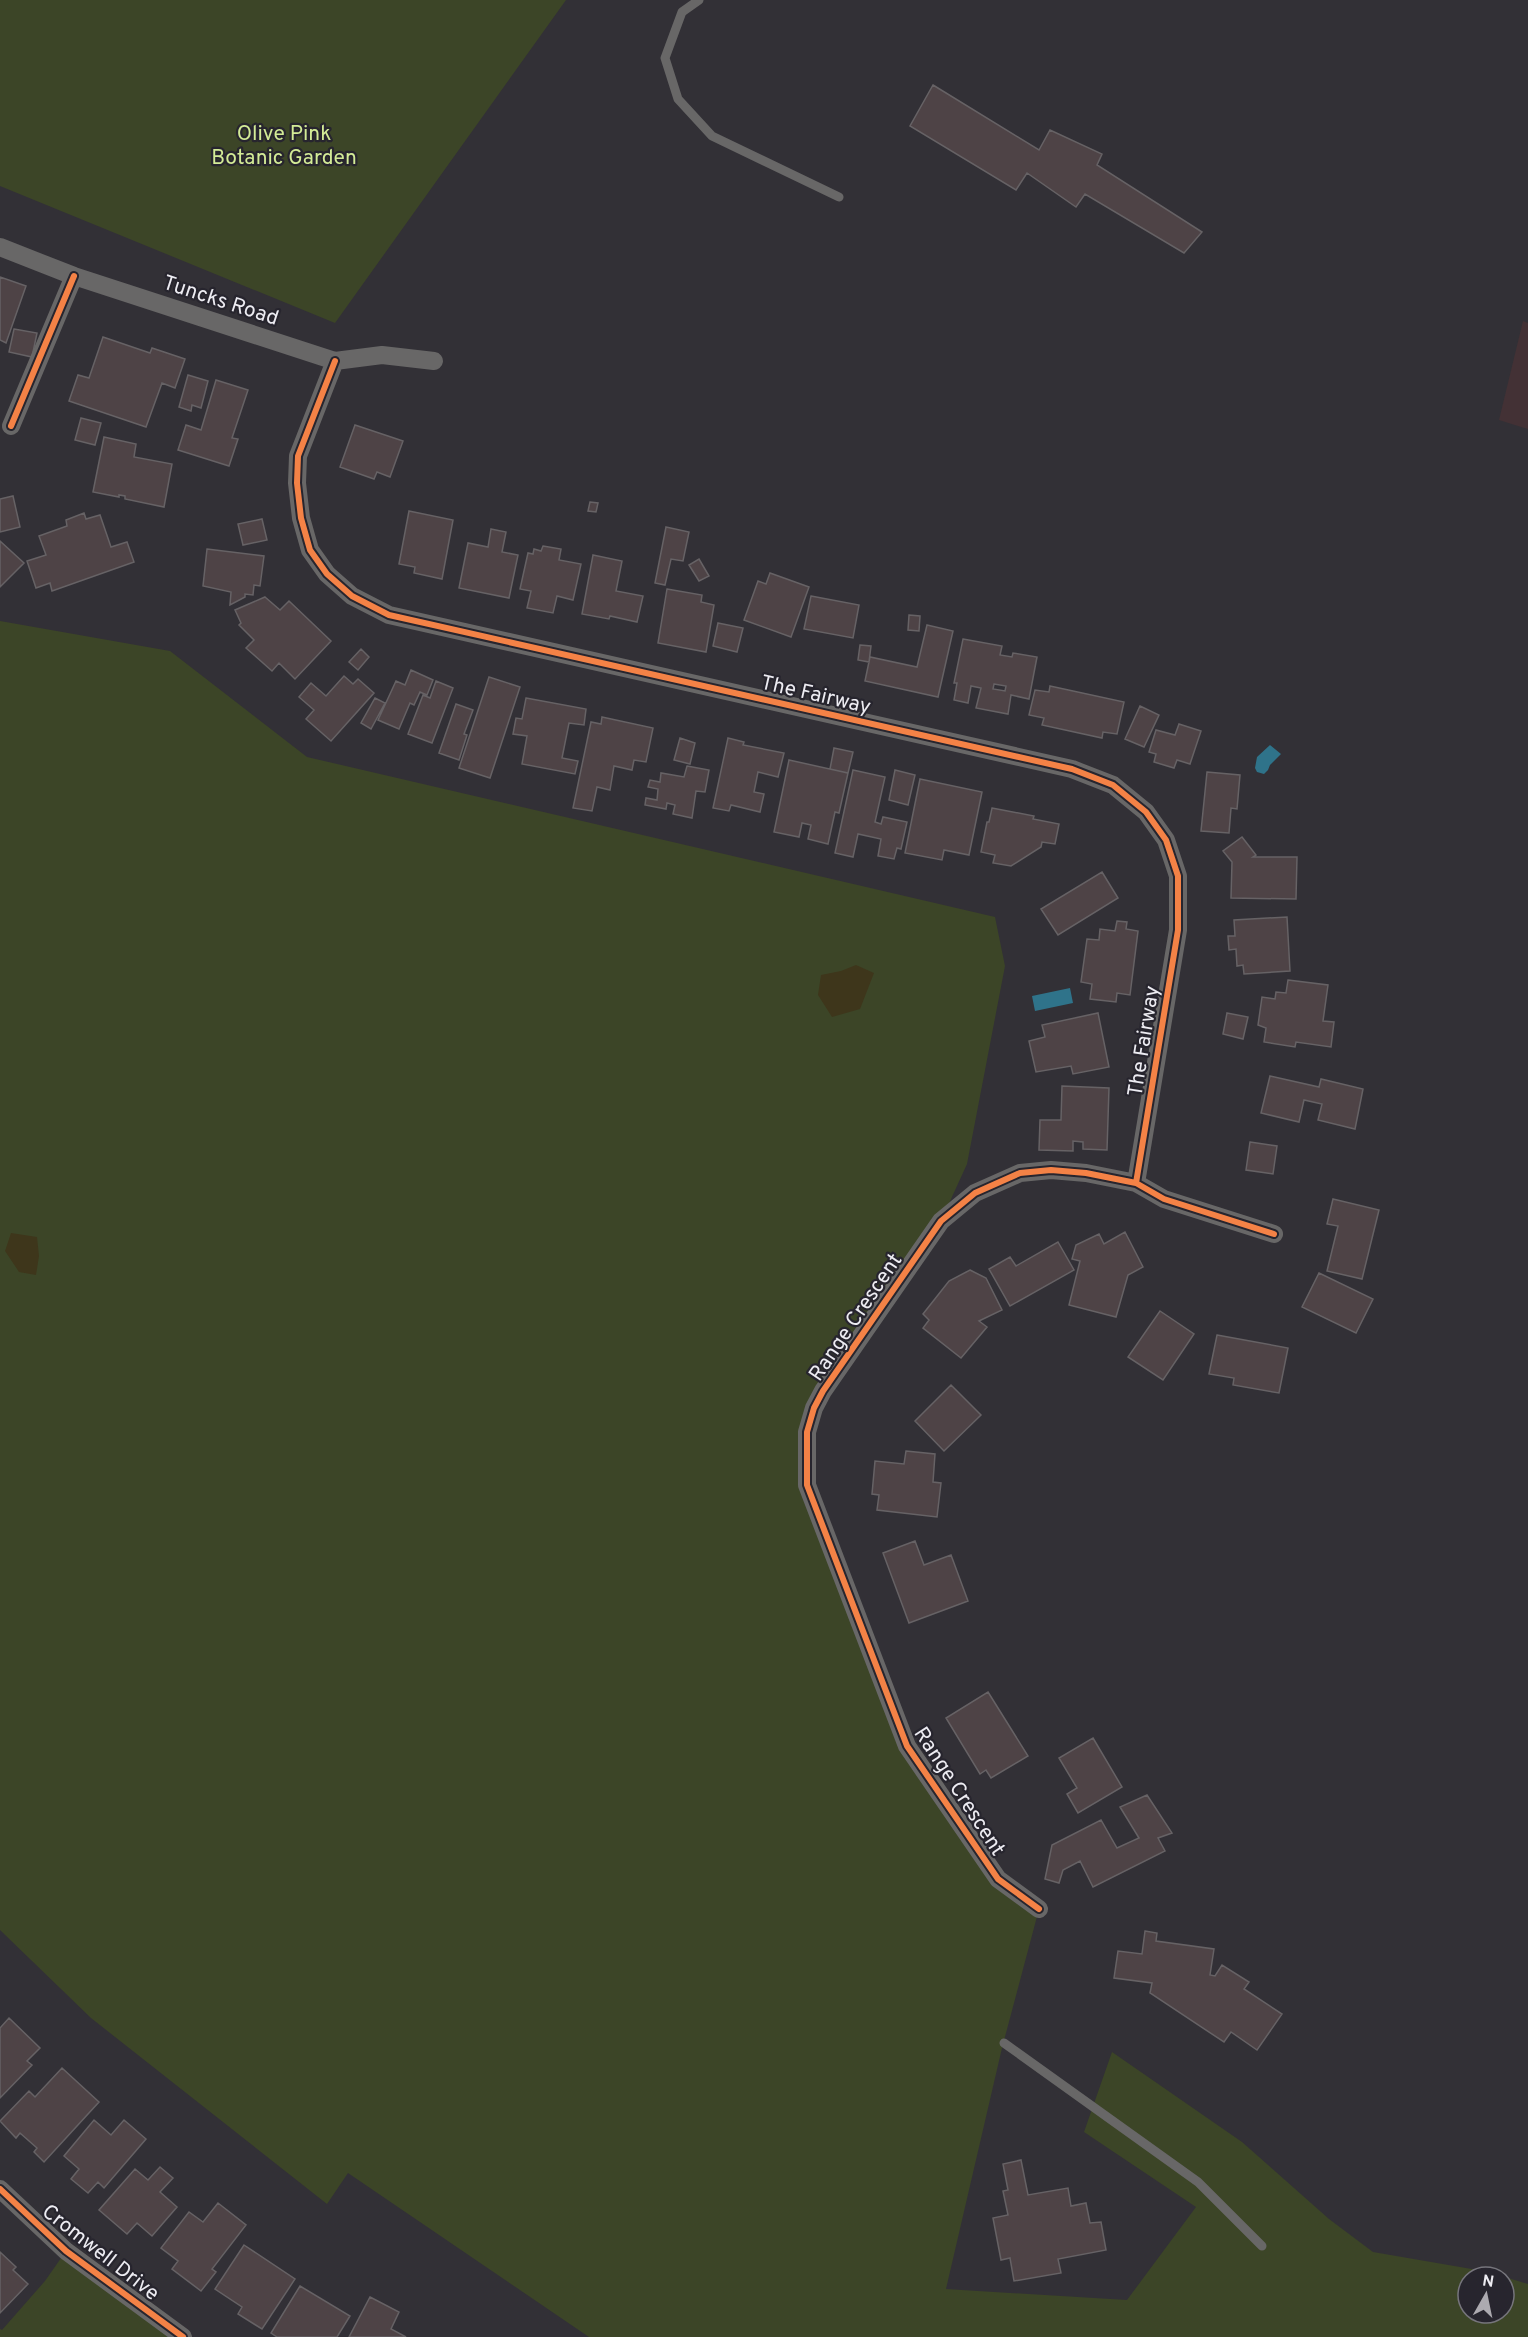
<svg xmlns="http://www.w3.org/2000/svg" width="1528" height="2337" font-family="Overpass,sans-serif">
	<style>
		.industrial { fill: #433135 }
		.green { fill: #3c4527; fill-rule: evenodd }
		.sand { fill: #3e361b }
		.water { fill: #2f738a }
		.building { fill: #4e4346; stroke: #666265; stroke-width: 1.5; fill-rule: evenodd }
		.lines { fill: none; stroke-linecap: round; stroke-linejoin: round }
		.lane { stroke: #686767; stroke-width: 9 }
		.street { stroke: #686767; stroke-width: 18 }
		.cycleway-casing { stroke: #27252e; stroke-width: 10 }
		.cycleway { stroke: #f48246; stroke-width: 6 }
		.labels { text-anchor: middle; stroke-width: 4.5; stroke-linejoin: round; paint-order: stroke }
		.park-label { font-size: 21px; fill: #d3eb96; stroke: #27252e }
		.street-label { font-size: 21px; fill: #edecf2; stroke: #27252e }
	</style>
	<rect width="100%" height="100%" fill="#323036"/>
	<path class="industrial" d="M1523,321L1528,323V429L1499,420Z"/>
	<path class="green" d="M0,0H566L335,323L0,186Z
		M0,621L170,651L307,757L995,917L1005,966L967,1164L941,1221L823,1391L806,1468L907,1746L998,1879L1039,1909L1002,2048L946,2289L1127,2300L1196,2207L1084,2132L1112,2052L1242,2142L1329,2219L1373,2252L1489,2272L1528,2284V2337H589L348,2173L327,2204L91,2018L0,1930ZM1468,2277H1504V2313H1468Z
		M66,2251L183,2337H0V2329L2,2330L45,2281Z"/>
	<path class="sand" d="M856,965L874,973L860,1009L832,1017L818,995L821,975L841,971Z
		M11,1233L37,1237L39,1256L36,1275L19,1272L5,1251Z"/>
	<path class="water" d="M1270,745L1281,754L1270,765L1268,770L1264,774L1257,772L1255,768L1257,757Z
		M1070,988L1073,1003L1035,1011L1032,996Z"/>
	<path class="building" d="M933,85L1039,150L1050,130L1102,154L1097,165L1202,232L1184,253L1085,194L1076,207L1027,173L1016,190L910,126Z
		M0,277L26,286L6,343L0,340Z
		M14,329L37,333L32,357L9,352Z
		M103,337L150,353L152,348L185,359L175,388L162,383L146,427L69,401L78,375L89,378Z
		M188,375L208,381L201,408L192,405L191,411L179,407Z
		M216,380L248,390L232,438L238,439L229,466L178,450L186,425L201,430Z
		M81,418L101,423L95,445L75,440Z
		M355,425L403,441L390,477L377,472L374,479L340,467Z
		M104,437L136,444L134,457L172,464L164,507L125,499V496L119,495V497L93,492Z
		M13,496L20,527L0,532V499Z
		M590,502L598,503L596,512L588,511Z
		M409,511L453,520L442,579L414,573L415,567L399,564Z
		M84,513L86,519L100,515L111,547L127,542L134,562L52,591L50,583L36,588L27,561L46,555L39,536L67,526L66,520Z
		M262,519L267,540L243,545L238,524Z
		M666,527L689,532L683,561L671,559L665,585L655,583Z
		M491,529L506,532L502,552L518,555L509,598L459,588L468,543L488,547Z
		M0,541L24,563L0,587Z
		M543,546L561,549L559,560L581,564L573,600L557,596L553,613L527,608L531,591L520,589L528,553L533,554L534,549L541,551Z
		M207,549L264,556L260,586L254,585L253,595L245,594V597L230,605L231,592L203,586Z
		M593,555L622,561L616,591L643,596L637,622L610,616L609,619L582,614Z
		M699,559L709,576L699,581L689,565Z
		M770,573L809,587L791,637L744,620L758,581L766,584Z
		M667,589L702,595L701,602L714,605L706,652L658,643Z
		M811,596L859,605L853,638L804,629Z
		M265,597L280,610L289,601L331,641L295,679L279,663L272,671L246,648L254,640L239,625L241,623L235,610Z
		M909,615L920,616L919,631L908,630Z
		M718,623L743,628L737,652L713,646Z
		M927,625L953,631L938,697L865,681L870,657L917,667Z
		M963,639L1002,646L1000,655L1012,657L1013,653L1037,657L1029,699L1011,695L1008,714L976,708L981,688L971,686L968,703L954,700L957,683H954ZM994,684L1006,686L1005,691L993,689Z
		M860,645L871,646L869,662L858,660Z
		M361,649L369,657L358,670L349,662Z
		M411,670L433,680L427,695L420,692L414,705L410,703L399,729L378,720L396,681L405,685Z
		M344,676L353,684L358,679L374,693L331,741L306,719L314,710L299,697L311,683L326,696Z
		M489,677L520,687L490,778L459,768Z
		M436,681L453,688L432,743L408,734L423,695L430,698Z
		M1050,686L1124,702L1117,734L1103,732L1102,738L1042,725L1044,718L1029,715L1035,690L1049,692Z
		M375,698L385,703L371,729L361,723Z
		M526,698L586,709L584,725L569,723L562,758L578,761L575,774L522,764L527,736L513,734L516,718L522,719Z
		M456,704L473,710L464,734L467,735L459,760L439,753Z
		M1140,706L1159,715L1144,747L1125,739Z
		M602,717L653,728L646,762L634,760L632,770L614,766L610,790L597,787L592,811L573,808L591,722L601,724Z
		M1179,724L1201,731L1190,764L1177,760L1174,768L1154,762L1156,754L1149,752L1156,730L1175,735Z
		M680,738L695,743L690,764L674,760Z
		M728,738L744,742L743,745L784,753L778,777L758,772L754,792L764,794L760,812L731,805L729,811L713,808Z
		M834,748L853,752L848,773L830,769Z
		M789,760L848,773L839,813L835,812L828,844L808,839L811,825L802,823L799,837L774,832Z
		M687,766L709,770L705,792L696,791L692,818L673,814L675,805L667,803L666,809L645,805L646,798L657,800L658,789L648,787L650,780L660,782L661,773L684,777Z
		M853,770L885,777L875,822L881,824L883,817L907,822L901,849L897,848L894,859L878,856L881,839L858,834L853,857L835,853Z
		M895,770L915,775L908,805L889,800Z
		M1207,772L1240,775L1237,809L1231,808L1229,833L1201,831Z
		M920,779L982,792L969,855L944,850L942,860L905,853Z
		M992,808L1034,816L1033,819L1059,824L1055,844L1042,842L1041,847L1011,866L993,863L995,855L981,852L987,822H989Z
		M1242,837L1256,855L1253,857H1297L1296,899L1231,898L1232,862L1223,851Z
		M1102,872L1118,898L1058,935L1041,909Z
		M1287,917L1290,971L1244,974L1243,965L1237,966L1236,949L1229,950L1228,936H1235L1234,920Z
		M1117,921L1127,922L1126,929L1138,931L1130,995L1117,993L1116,1002L1090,999L1092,984L1081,982L1087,939L1099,940L1100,929L1115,931Z
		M1288,980L1328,985L1323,1021L1334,1022L1331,1047L1296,1042L1295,1047L1264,1042L1266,1028L1258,1025L1262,997L1275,999L1276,992L1286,993Z
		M1098,1013L1109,1067L1073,1074L1071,1066L1036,1072L1029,1041L1045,1037L1042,1025Z
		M1227,1013L1248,1017L1243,1039L1223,1034Z
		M1270,1076L1319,1087L1321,1079L1363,1089L1355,1129L1318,1120L1322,1104L1304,1100L1299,1122L1261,1113Z
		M1062,1086L1109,1088L1107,1150L1083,1149V1142L1073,1141V1151L1039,1150L1040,1120H1061Z
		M1250,1142L1277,1146L1273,1174L1246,1170Z
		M1333,1199L1379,1210L1362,1279L1327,1271L1338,1226L1327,1224Z
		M1125,1232L1143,1267L1128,1275L1116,1317L1069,1305L1080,1261L1072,1259L1076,1245L1099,1234L1104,1244Z
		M1058,1242L1074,1270L1010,1306L989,1269L1010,1257L1016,1266Z
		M970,1270L986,1278L1002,1310L979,1321L987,1327L961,1358L923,1328L929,1320L923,1314L949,1281Z
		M1319,1273L1373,1299L1356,1333L1302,1307Z
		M1160,1311L1194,1334L1163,1380L1128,1357Z
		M1217,1335L1288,1348L1279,1393L1233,1385L1234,1378L1209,1374Z
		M951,1385L981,1415L944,1451L915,1421Z
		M906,1451L935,1454L933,1482L941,1483L937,1517L877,1510L879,1495L872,1494L875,1461L904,1464Z
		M915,1541L924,1565L951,1555L968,1601L909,1623L883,1553Z
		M988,1692L1028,1756L991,1778L986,1770L980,1774L946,1718Z
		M1093,1738L1122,1787L1078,1813L1067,1794L1077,1788L1059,1758Z
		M1147,1795L1172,1833L1158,1838L1165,1851L1093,1887L1080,1861L1063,1870L1059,1883L1045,1879L1052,1845L1101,1820L1117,1848L1139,1838L1120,1807Z
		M1145,1931L1157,1933L1156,1941L1214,1949L1210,1975L1215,1976L1222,1965L1249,1982L1244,1989L1282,2014L1257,2050L1231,2032L1224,2042L1150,1993L1152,1983L1114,1978L1118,1951L1142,1954Z
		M9,2018L40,2048L27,2061L32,2065L0,2098V2028Z
		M62,2068L99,2102L44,2162L34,2152L37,2148L20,2133L16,2138L0,2121L29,2091L35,2097Z
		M94,2120L111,2135L124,2120L146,2139L104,2188L98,2182L88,2193L71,2179L79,2169L64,2156Z
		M1021,2160L1028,2195L1068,2188L1071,2206L1086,2203L1090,2223L1101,2222L1106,2250L1058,2259L1061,2273L1014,2281L1010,2258L1001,2260L993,2218L1008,2215L1003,2191L1008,2190L1003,2164Z
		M160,2167L173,2178L160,2192L177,2207L152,2236L137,2223L127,2234L99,2210L135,2169L148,2180Z
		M218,2203L246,2225L212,2269L216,2272L201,2291L172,2269L178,2261L161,2248L189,2212L203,2222Z
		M244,2245L295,2279L262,2329L238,2314L242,2307L215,2289Z
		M0,2252L16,2267L13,2270L28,2284L0,2313Z
		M300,2286L350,2316L337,2337H277L271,2333Z
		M370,2297L399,2312L391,2329L406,2337H349Z"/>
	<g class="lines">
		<path class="lane" d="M699,0L682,12L665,58L678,99L712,136L839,197
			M1004,2043L1198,2182L1262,2246"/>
		<path class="street" d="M0,247L74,276L335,361L382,355L434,361
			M335,361L298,456L297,483L301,518L310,550L327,574L352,596L389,615L1072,769L1113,785L1146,812L1166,840L1178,876V930L1136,1183
			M11,426L74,276
			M1039,1909L998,1879L907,1746L807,1485V1432L814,1408L823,1391L941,1221L975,1193L1020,1173L1051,1170L1086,1173L1136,1183L1164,1199L1274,1234
			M0,2189L66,2251L183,2337"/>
		<defs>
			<path id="cycleway" d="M335,361L298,456L297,483L301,518L310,550L327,574L352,596L389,615L1072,769L1113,785L1146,812L1166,840L1178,876V930L1136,1183
				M11,426L74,276
				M1039,1909L998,1879L907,1746L807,1485V1432L814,1408L823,1391L941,1221L975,1193L1020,1173L1051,1170L1086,1173L1136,1183L1164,1199L1274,1234
				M0,2189L66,2251L183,2337"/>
		</defs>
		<use href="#cycleway" class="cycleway-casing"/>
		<use href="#cycleway" class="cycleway"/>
	</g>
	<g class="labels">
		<g class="park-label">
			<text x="284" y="140">Olive Pink<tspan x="284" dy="24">Botanic Garden</tspan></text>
		</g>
		<g class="street-label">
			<text transform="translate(221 300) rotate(18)" y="7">Tuncks Road</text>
			<text transform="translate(816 694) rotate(13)" y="7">The Fairway</text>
			<text transform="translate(1143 1041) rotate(-81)" y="7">The Fairway</text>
			<text transform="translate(855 1317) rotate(-56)" y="7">Range Crescent</text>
			<text transform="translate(960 1791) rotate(57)" y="7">Range Crescent</text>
			<text transform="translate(101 2252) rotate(38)" y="7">Cromwell Drive</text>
		</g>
	</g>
	<g transform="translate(1486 2295) rotate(9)"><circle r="28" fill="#27252e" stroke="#76757c" stroke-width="1.5"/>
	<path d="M0-4.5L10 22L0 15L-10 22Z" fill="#acaab0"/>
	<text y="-9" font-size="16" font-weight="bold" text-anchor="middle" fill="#edecf2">N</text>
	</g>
</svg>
